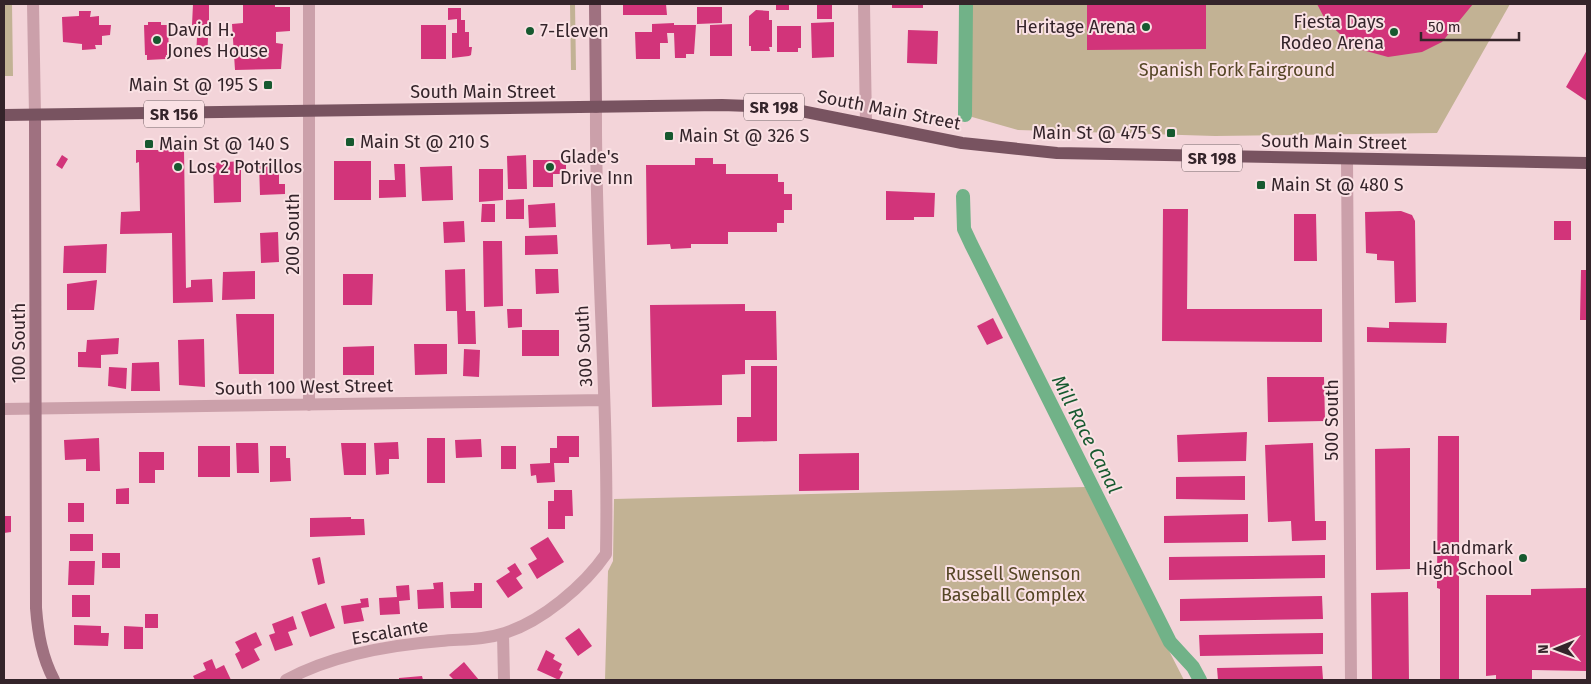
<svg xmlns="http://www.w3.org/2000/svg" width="1591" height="684" font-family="'Fira Sans',sans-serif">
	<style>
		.green { fill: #c2b294 }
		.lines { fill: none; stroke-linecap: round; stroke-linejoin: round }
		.canal { stroke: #71b288; stroke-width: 14 }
		.building { fill: #d2347a }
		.street { stroke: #cba0aa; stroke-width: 12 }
		.secondary { stroke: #9f7180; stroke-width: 12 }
		.primary { stroke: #785360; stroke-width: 12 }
		.poi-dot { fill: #16592f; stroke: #fae1e4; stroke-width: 2 }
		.labels { text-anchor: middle; stroke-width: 4; stroke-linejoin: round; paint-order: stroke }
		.shield { fill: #fae1e4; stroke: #6f5d62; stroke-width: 1 }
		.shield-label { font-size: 16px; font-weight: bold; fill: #34242a }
		.poi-label { font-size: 18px; fill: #34242a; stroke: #fae1e4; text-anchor: start }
		.park-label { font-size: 18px; fill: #554625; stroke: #fae1e4 }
		.street-label { font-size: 18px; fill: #34242a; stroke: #fae1e4 }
		.water-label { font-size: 19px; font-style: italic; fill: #16592f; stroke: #fae1e4 }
	</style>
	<rect width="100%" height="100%" fill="#f3d4d9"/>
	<path class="green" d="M4,4H12L13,76H4Z
		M570,4H575L576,70H571Z
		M966,4H1510L1437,133L1215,136L1018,130L965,115Z
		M1085,487L1184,680H605L608,571L613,561L614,499Z"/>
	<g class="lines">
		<path class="canal" d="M965,115L966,4
			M963,196L964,229L971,244L1170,642L1193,667L1200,680"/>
	</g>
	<path class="building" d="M193,4H209V25H192Z
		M243,4H275V7H290V31L276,32V43L283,44L281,69L235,70L232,24L243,23Z
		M623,4H666L667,15H623Z
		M776,4H789V10H776Z
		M892,4H923V8H892Z
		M1087,4H1206V49L1087,50Z
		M1317,4H1473L1442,42L1422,52L1388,57L1355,48L1326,21Z
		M817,5H832V19H817Z
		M697,7H722V23L697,24Z
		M448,8H461V20H465V32H469V47H472L471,55L469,56L452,58V33H457V19L448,20Z
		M756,10L769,11V20H772V47H769L770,51H751V46H749V16Z
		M79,11H91L90,17L99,16V25H111L110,35L102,36V45H95L96,49L82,50V44L63,42L62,17L79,16Z
		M148,22H161V25H168L169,55H166V59L147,60V55H145L144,25H148Z
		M834,22V57L812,58L811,23Z
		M674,23V25H696L694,54H686V58H675L674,33H667L668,43H660V59H636L635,32H652V24Z
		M732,24V56H710V25Z
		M421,25H446V59H421Z
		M777,26H801V48H798V52H777Z
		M908,30L938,31L937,64L907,63Z
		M197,37L208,38L207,58L196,57Z
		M1587,50V101L1566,87Z
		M136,150H184L186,288L191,287V280L212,279L213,302L173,303L172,233L120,234L121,212L140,211L139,162L136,163Z
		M62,155L68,159L62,169L56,165Z
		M526,155L527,189H508L507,156Z
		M695,158H713V164H726V174H778V182H784V194H792V210H784V223H777V232H728V244H691V248L671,249L670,244L647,245L646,165H695Z
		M533,160H566V174H553V187H533Z
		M241,161V202L214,203L213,163Z
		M334,161H371V200H334Z
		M259,163H279V184H285V194L260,195Z
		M394,164H405L406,197L379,198V180H395Z
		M452,166L453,200L422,201L420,167Z
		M479,169H503V200L479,202Z
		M886,191L935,193L934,217H914V220H886Z
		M524,199V219H506V200Z
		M555,203L556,227L529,228L528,205Z
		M482,204H495V222H481Z
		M1163,209H1188L1187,309H1322V342L1162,341Z
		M1401,211L1412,215L1415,221L1416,302L1395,303L1394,261L1377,260V254L1366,253L1365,212Z
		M1294,214H1316L1317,261H1294Z
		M464,221L465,242L444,243L443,222Z
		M1554,221H1571V240H1554Z
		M278,232L279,262L261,263L260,233Z
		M557,235L558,254L525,255V236Z
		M483,241H502L503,306L484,307Z
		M107,244L106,273H63L64,246Z
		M465,269L466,311H475L476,344H458L457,311H446L445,270Z
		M535,269H558L559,293L536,294Z
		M1581,270H1587V320H1580Z
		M255,271V299L222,300L223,272Z
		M343,274H373L372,305H343Z
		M97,280L94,310H67V284Z
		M745,304V311H776L777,360H745V374L722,375V405L652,407L650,305Z
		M507,309H522V327L508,328Z
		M236,314H274V374H239Z
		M993,318L1003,338L987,345L977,326Z
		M1389,322L1447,323L1446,343L1367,342V327L1389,328Z
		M522,330H559V356H522Z
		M119,338L118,354L101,355V368L78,367V352H86L87,340Z
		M204,339L205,387L179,385L178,340Z
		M414,344H447V374L415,375Z
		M374,346V375H343V347Z
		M464,349L480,350L479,377L463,376Z
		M159,362L160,391H131L132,363Z
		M751,366H777V441L737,442V417H751Z
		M109,367L127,368L126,389L108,386Z
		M1267,377H1324L1325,421L1268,422Z
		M1247,432L1246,461L1178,462L1177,435Z
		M557,436H579V457H569V463H554L555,482L537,483L536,475L531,476L530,464L550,463V448H557Z
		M1438,436H1459V680H1440V589L1437,588Z
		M99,438L100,471H86V459L65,460L64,440Z
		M427,438H445V483H427Z
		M481,439L482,457L456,458L455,440Z
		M398,442L399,459H389V474L376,475L374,443Z
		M236,443H258L259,473H237Z
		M341,443H366V475H344Z
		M1313,443L1315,521H1326V540L1292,541L1291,521L1268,522L1265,445Z
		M198,446H230V477H198Z
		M270,446H286V458H290L291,481L270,482Z
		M501,446H516V469H501Z
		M1410,448V569L1376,570L1375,449Z
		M139,452H164V470H155V483H139Z
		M859,453V490L799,491V454Z
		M1245,476V500L1176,499V477Z
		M129,488V504H116V489Z
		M554,490H572L573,516H565V529H548V501H554Z
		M68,503H84V522H68Z
		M1248,514V542L1164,543V516Z
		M4,516H11V532L4,533Z
		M351,517V519H364L365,535L310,537V518Z
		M70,534H93V551H70Z
		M548,537L564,562L537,579L528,564L537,559L530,548Z
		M102,553H120V568H102Z
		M1325,555V578L1169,580V557Z
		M320,557L325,583L318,585L312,559Z
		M69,561H95L94,585H68Z
		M515,563L522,574L516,578L523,588L508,598L496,581L510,572L507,568Z
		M443,582L444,608L418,609L417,590L434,589L433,583Z
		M474,583H482V608H451L450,592L474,591Z
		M409,585L410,600L399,601L400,614L380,615L379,598L397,597L396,586Z
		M1587,588V671L1532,670V680H1496V675L1486,676V595H1531V589Z
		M1408,592L1409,680H1372L1371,593Z
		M72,595H90V617H72Z
		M1322,596L1323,619L1180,621V599Z
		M368,598L369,607L361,608L364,621L344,624L341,606L361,603L360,599Z
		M326,603L335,628L310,637L301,612Z
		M145,614H158V628H145Z
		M293,616L297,629L288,632L293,645L275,651L269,635L275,633L272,624Z
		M74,625L101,626V633H109L108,646L74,645Z
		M124,626L143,627V649H124Z
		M579,628L592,646L578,656L565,638Z
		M256,632L262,645L254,649L260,660L242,669L235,654L240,651L235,642Z
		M1323,633V654L1200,656L1199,635Z
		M546,650L555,655L553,659L562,664L559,670L563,672L559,680L537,670Z
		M212,659L216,669L224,665L231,680H195L193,676L206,670L203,663Z
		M464,662L479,680H454L449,675Z
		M1322,666L1323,679L1218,680L1217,668Z
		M422,676L423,680H399V678Z"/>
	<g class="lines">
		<path class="street" d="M33,4L35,115
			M309,4V405
			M864,4L866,124
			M1347,160L1351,680
			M4,409L604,400
			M503,634L504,680
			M286,680C332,655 390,645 441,641C463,639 484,640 505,633C542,621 584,586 606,554C609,405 595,256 596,107"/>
		<path class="secondary" d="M595,4L596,107
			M35,115L36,608C38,634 42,657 54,680"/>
		<path class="primary" d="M4,115L722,105L781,107L962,143L1057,153L1587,163"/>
	</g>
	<g class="poi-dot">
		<circle cx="1146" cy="27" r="5"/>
		<circle cx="530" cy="31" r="5"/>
		<circle cx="1394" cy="32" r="5"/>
		<circle cx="157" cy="40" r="5"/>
		<rect x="263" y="80" width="10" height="10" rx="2.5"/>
		<rect x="1166" y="128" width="10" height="10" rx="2.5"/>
		<rect x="664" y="131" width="10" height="10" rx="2.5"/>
		<rect x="345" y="137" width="10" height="10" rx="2.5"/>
		<rect x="144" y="139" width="10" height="10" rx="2.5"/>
		<circle cx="178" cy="167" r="5"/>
		<circle cx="550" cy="167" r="5"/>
		<rect x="1256" y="180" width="10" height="10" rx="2.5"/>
		<circle cx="1523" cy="558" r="5"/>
	</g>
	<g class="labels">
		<g class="shield">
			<rect x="744" y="93.5" width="60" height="27" rx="4"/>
			<rect x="144" y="100.5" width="60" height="27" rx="4"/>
			<rect x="1182" y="144.5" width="60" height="27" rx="4"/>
		</g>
		<g class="shield-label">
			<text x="774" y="113">SR 198</text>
			<text x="174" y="120">SR 156</text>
			<text x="1212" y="164">SR 198</text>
		</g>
		<g class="poi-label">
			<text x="1384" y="28" text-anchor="end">Fiesta Days<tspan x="1384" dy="21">Rodeo Arena</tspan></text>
			<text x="1136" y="33" text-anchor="end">Heritage Arena</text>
			<text x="167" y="36">David H.<tspan x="167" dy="21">Jones House</tspan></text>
			<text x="540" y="37">7-Eleven</text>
			<text x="258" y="91" text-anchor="end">Main St @ 195 S</text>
			<text x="1161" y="139" text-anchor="end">Main St @ 475 S</text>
			<text x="679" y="142">Main St @ 326 S</text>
			<text x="360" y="148">Main St @ 210 S</text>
			<text x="159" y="150">Main St @ 140 S</text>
			<text x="560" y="163">Glade's<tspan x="560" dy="21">Drive Inn</tspan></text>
			<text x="188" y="173">Los 2 Potrillos</text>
			<text x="1271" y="191">Main St @ 480 S</text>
			<text x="1513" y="554" text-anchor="end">Landmark<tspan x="1513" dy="21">High School</tspan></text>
		</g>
		<g class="park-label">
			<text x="1237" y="76">Spanish Fork Fairground</text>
			<text x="1013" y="580">Russell Swenson<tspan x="1013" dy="21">Baseball Complex</tspan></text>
		</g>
		<g class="street-label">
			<text x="483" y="98">South Main Street</text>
			<text transform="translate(889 110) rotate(11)" y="6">South Main Street</text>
			<text transform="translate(1334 142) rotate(1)" y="6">South Main Street</text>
			<text transform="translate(293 234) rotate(-90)" y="6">200 South</text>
			<text transform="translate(19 343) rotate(-90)" y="6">100 South</text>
			<text transform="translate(584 346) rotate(-93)" y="6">300 South</text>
			<text transform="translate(304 387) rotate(-1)" y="6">South 100 West Street</text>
			<text transform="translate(1332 420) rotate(-90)" y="6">500 South</text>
			<text transform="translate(390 632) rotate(-10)" y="6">Escalante</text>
		</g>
		<g class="water-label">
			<text transform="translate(1087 434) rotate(63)" y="7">Mill Race Canal</text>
		</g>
	</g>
	<rect width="1591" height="684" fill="none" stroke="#34242a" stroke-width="10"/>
	<g transform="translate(1556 649) rotate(269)" stroke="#fae1e4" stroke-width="4" paint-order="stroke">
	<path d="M0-4L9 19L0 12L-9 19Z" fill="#34242a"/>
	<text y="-8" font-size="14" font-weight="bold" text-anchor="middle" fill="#34242a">N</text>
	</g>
	<path d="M1421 32v8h98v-8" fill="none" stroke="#34242a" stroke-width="2.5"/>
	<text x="1428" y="32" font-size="15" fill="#34242a" stroke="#fae1e4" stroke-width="4" paint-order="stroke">50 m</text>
</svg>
